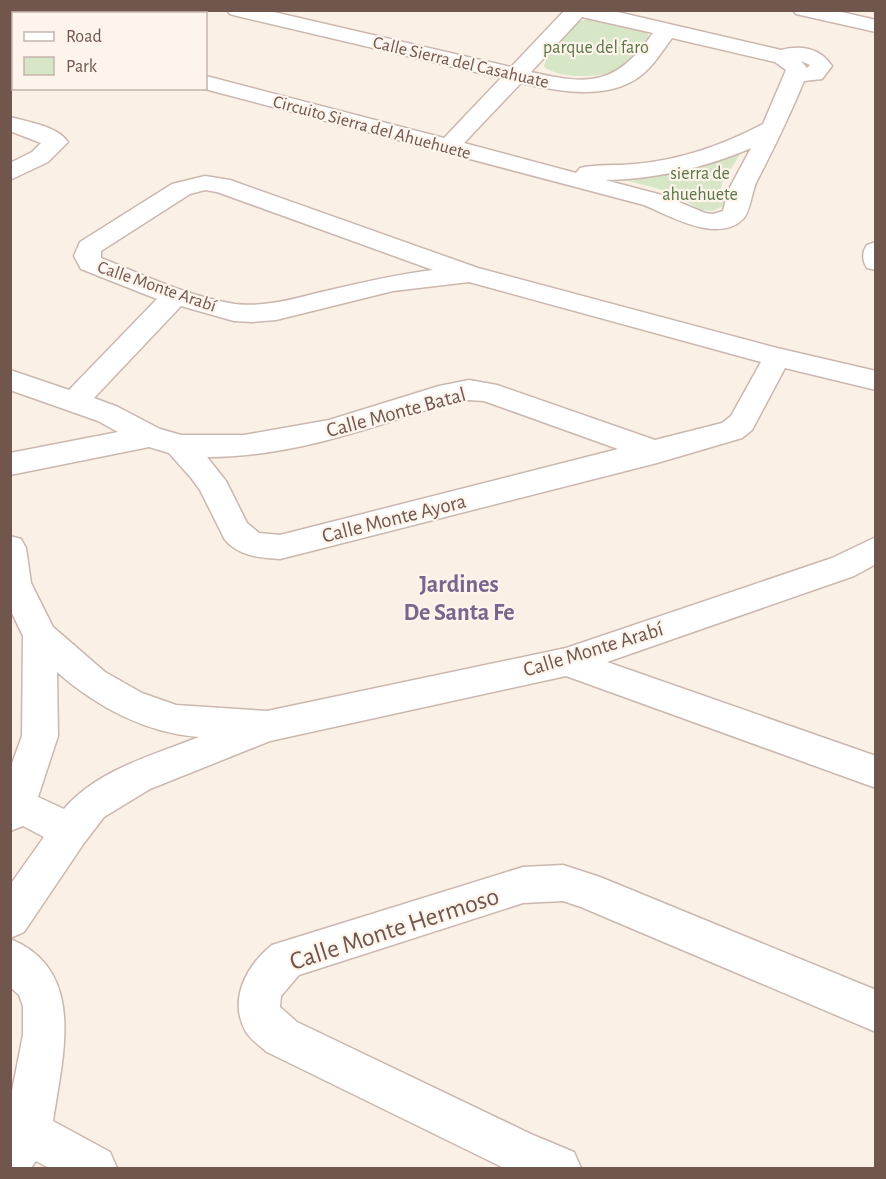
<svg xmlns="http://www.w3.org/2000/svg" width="886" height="1179" font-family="'Alegreya Sans',sans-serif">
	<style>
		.green { fill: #d7e6c6 }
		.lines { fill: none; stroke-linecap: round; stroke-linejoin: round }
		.minor-casing { stroke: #cbb7ae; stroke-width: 3 }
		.minor { fill: #fff; fill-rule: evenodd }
		.labels { text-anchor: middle; stroke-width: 4.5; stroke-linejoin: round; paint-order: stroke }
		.far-park-label { font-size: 18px; fill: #5b7647; stroke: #fdf4ec }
		.far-street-label { font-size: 18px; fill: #71564e; stroke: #fdf4ec }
		.street-label { font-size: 21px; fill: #71564e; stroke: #fdf4ec }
		.quarter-label { font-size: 24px; font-weight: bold; fill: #7a668d; stroke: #fdf4ec }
		.near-street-label { font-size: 26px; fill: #71564e; stroke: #fdf4ec }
	</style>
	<rect width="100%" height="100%" fill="#faf0e6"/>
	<path class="green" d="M592,18L645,29L649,36C644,46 634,59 625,66C608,79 562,80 544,67L546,59L577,22Z
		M744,148L722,183L721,189L725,205L713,211L701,210L679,197L659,189L601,174Z"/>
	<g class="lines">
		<defs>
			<path id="minor" d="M21,10H46L44,14H19Z
				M150,10H176L174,14H148Z
				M227,10H265L511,67L565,10H609L781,50C801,45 820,48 832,66L822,79L804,81C790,115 774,148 757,181C752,190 750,213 743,219C718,244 670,216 644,205L201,88H206V76L444,138L501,78L237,16L230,14ZM582,17L653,33C616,85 591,86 531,72ZM672,38L775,62L786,70L763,124C723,145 681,160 635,164C617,166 597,164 580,168L576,173L464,143L521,83C557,91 605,101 639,77C653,67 662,51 672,38ZM801,61L810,65L807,68ZM751,148L728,191L723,211L713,214L705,213L662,195L605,180C654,179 705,168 751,148Z
				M793,10H833L876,20V32L796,14Z
				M10,117C28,122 57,126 68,142L48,162L10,180V163L32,152L41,143L10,131Z
				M205,176L230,180L478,268L777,348L876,371V390L785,368L752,430L742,438L657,463L280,559C260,558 239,556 225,540L200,490L192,479L169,453L149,447L10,475V453L118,432L98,421L10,390V370L69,390L157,299L81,269L74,256L80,242L172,184ZM205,190L217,192L433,270C398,274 365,282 330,290C299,297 267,308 235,304C189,297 144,275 101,258V251L190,194ZM469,282L761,362L731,416L722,423L655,440L497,385L469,380L439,386L329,420L244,435H181L160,429L118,407L94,398L181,306L234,321L252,322L276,320L393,291ZM469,400L484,401L618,449L280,535L259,533L247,523L226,481L207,457C292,457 371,428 451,402Z
				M876,242V270L867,268C862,260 862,252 867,245Z
				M10,536L21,539L26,548L31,583L53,627L105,672L142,693L176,705L267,711L566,648L832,558L876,537V564L854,576L607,662L876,756V788L566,676L270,741L150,789L104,817L84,843L24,932L10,938V885L44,837L23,826L10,831V769L22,736L23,636L10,609ZM57,672C97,707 146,733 199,737C153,755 97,770 64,809L38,797L58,736Z
				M563,865L600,877L876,990V1032L581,907L563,901L523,903L299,975L281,996L280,1007L297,1022L533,1135L574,1152L581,1168H504L267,1052C260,1046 251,1040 246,1032C228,1000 246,966 272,945L523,867Z
				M10,939C88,970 62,1058 53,1121L110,1152L117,1168H49L36,1161L31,1168H10V1101L23,1035V1006L19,995L10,987Z"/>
		</defs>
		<use href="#minor" class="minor-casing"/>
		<use href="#minor" class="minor"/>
	</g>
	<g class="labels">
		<g class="far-park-label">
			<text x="596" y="53">parque del faro</text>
			<text x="700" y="179">sierra de<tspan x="700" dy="21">ahuehuete</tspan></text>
		</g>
		<g class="far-street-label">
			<text transform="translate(461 62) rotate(13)" y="6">Calle Sierra del Casahuate</text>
			<text transform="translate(372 127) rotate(15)" y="6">Circuito Sierra del Ahuehuete</text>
			<text transform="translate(157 286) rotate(19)" y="6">Calle Monte Arabí</text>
		</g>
		<g class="street-label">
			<text transform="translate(396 412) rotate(-15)" y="7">Calle Monte Batal</text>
			<text transform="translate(394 518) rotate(-14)" y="7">Calle Monte Ayora</text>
			<text transform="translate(593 649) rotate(-17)" y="7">Calle Monte Arabí</text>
		</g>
		<g class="quarter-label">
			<text x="459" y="592">Jardines<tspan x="459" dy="28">De Santa Fe</tspan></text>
		</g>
		<g class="near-street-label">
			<text transform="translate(394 928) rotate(-18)" y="9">Calle Monte Hermoso</text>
		</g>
	</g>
	<rect width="886" height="1179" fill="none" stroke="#71564e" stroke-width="24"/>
	<rect x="12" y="12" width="195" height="78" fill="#fdf4ec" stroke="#c5b5ad" stroke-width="1.5"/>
	<rect x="24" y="32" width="30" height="9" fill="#ffffff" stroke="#c5b5ad" stroke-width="1.5"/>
	<text x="66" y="42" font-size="18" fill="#71564e">Road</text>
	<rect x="24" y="57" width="30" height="18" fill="#d7e6c6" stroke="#c5b5ad" stroke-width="1.5"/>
	<text x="66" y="72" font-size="18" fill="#71564e">Park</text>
</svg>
